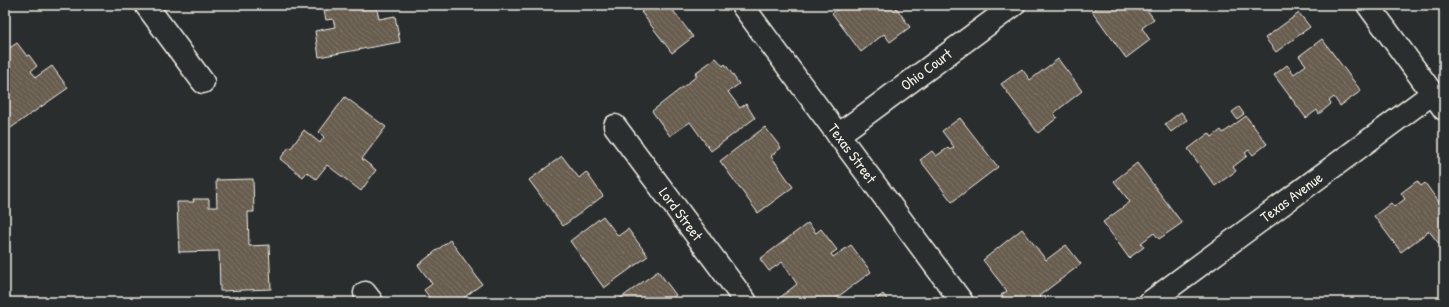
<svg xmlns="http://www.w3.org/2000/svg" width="1449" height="307" font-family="'Patrick Hand',sans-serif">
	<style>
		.building { fill: url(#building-back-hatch); stroke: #f4f1e8 }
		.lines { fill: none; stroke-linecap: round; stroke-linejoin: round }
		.minor-casing { stroke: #f4f1e8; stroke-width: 25 }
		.minor { stroke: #2a2d2e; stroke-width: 22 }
		.labels { text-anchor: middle; stroke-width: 4; stroke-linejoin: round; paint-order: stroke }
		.street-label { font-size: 15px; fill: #f4f1e8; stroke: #2a2d2e }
	</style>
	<defs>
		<pattern id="building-back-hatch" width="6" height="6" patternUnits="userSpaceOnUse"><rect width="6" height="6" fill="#675d4f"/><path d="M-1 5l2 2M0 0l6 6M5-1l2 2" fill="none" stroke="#7d7568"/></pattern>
	</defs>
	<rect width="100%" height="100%" fill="#2a2d2e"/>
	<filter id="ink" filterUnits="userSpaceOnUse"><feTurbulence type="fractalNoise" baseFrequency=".025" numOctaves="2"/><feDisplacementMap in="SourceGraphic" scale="8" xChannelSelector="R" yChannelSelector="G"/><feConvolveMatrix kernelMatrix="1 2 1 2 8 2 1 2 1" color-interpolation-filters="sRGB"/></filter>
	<g filter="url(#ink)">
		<path class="building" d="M327,5H376L379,19L395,16L400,42L319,57L315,31L335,27L333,19L326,20L323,6Z
			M650,5H669L693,37L672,53L641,12Z
			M844,5H894L910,27L890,42L884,34L861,52L832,13Z
			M1100,5H1154L1147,10L1154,19L1142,28L1150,40L1126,58L1092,11Z
			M1299,13L1310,27L1276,52L1265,38Z
			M1322,39L1361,91L1340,106L1334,97L1329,101L1331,104L1319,114L1317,110L1306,118L1274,75L1287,65L1294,74L1306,65L1299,56Z
			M17,43L27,56L29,55L37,66L31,71L36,77L52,66L68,88L5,132V51Z
			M716,58L723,66L725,64L739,84L728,92L740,108L746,104L755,118L711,151L690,122L670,136L652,111L697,76L695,73Z
			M1058,59L1082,91L1054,113L1057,118L1038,133L1001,84L1022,69L1030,80Z
			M345,97L386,127L362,159L376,170L361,191L327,165L316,179L307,172L303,177L280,159L289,147L291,148L304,130L320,143L324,137L319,132Z
			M1239,107L1244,114L1237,119L1232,112Z
			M1181,112L1187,120L1171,132L1165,124Z
			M1246,116L1267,144L1253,155L1249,150L1245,153L1247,156L1233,167L1236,171L1215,186L1188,149L1209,133L1212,137L1221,130L1223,133Z
			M960,118L998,167L952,202L920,160L932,151L936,156L948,148L950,150L954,147L942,131Z
			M765,127L781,148L771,156L793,187L758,213L720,161Z
			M562,156L579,178L586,172L603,196L563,226L529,180Z
			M1137,163L1182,223L1159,239L1154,233L1141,243L1144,247L1129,258L1103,222L1130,202L1114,181Z
			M253,179L254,212H248L249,246L269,245L271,289L220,291L219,251L179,252L177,202H194L193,199H209V207H217L216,180Z
			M1417,181L1421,186L1425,183L1444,209V248L1443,249L1429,231L1401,252L1374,216L1391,203L1394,207L1405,199L1401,193Z
			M603,216L618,236L628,229L648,256L604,288L570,241Z
			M808,223L816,233L821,229L837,250L831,254L833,257L851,245L871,272L831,302H778L777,300L797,284L782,262L769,271L760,259Z
			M1022,229L1046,260L1066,245L1081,264L1039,296L1044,302H1006L1001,295L1007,291L983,260Z
			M450,240L482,284L458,302H433L424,290L432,284L418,265Z
			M658,271L676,295L669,301L670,302H619L618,300Z
			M883,294L889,302H873Z
			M497,298L500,302H491Z"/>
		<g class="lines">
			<defs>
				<g id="minor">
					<path d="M146,5L203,82"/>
					<path id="s1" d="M742,5L962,302"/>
					<path d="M1368,5L1444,109"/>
					<path id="s2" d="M615,126L746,302"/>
					<path id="s3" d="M838,135L1014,5"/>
					<path d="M365,293L372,302"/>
					<path id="s4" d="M1150,302L1433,93"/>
				</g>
			</defs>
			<use href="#minor" class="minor-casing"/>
			<use href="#minor" class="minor"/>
		</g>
	</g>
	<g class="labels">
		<g class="street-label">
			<text dy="5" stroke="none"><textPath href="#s3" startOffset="110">Ohio Court</textPath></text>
			<text dy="5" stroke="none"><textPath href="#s1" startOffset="185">Texas Street</textPath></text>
			<text dy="5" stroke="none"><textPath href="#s4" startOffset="176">Texas Avenue</textPath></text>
			<text dy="5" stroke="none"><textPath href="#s2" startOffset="110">Lord Street</textPath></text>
		</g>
	</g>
	<rect width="1449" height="307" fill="none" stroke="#2a2d2e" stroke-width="20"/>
	<rect x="10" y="10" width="1429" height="287" fill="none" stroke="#f4f1e8" stroke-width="1.5" filter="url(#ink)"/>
</svg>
